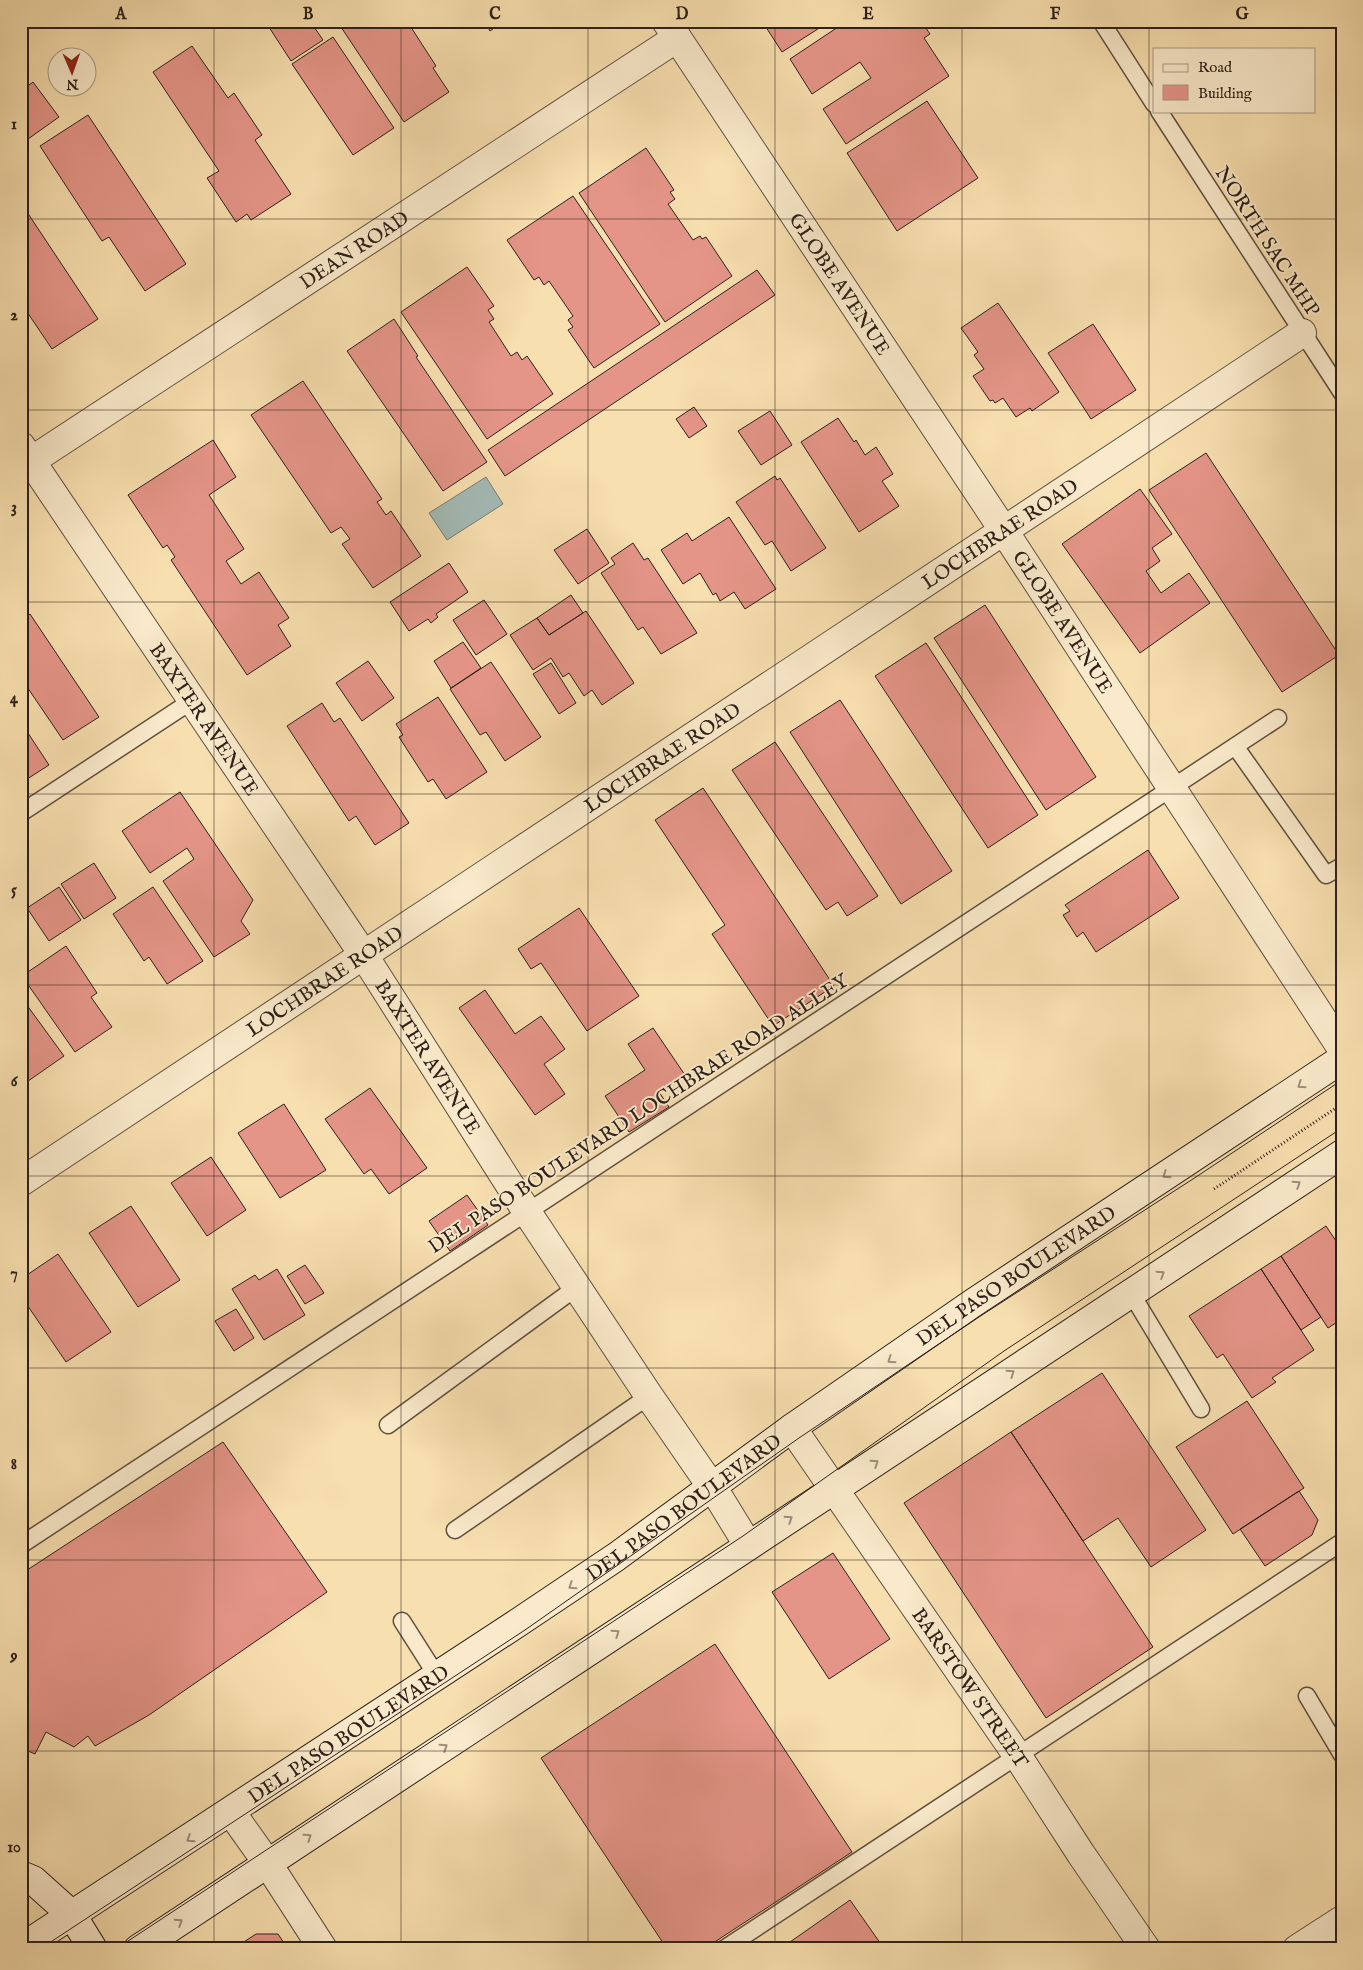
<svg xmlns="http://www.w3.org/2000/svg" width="1363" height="1970" font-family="'IM FELL English',serif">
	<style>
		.water { fill: #a3bab6; stroke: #737c78 }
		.building { fill: #e59588; stroke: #2c201a }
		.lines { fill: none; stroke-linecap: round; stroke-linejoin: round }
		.lane-casing { stroke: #5f503f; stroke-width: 19 }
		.street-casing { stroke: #5f503f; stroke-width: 30 }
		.secondary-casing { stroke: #2c201a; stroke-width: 30 }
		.path { stroke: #2c201a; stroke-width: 3; stroke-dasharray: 1 2.5; stroke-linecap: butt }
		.lane { stroke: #faeacb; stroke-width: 16 }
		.street { stroke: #faeacb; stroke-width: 28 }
		.secondary { stroke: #faeacb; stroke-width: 28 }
		.tram { stroke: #2c201a; stroke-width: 1 }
		.oneway { stroke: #9d8f7b }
		.grid { fill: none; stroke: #2c201a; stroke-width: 1; stroke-opacity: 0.55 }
		.labels { text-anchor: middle; stroke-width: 4; stroke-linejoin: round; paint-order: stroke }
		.street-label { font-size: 20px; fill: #2c201a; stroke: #faeacb }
		.neatline { fill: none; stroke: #2c201a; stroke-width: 2 }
		.grid-label { font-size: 16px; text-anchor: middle; font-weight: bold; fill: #2c201a }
	</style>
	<rect width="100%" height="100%" fill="#f8dfaf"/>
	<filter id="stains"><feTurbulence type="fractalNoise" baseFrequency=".004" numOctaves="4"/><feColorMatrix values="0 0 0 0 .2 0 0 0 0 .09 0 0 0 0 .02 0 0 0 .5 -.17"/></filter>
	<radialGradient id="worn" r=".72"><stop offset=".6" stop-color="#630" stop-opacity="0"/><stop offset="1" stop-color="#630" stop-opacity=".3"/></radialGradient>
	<path class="water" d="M486,477L503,504L447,540L429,513Z"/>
	<path class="building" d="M265,21H310L323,40L291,61Z
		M337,21H407L436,66L433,68L449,92L404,122Z
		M484,21H504L490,31Z
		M762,21H823L822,22L824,25L782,52Z
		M847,21H921L930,34L924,38L949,76L846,144L823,109L871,78L860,62L812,94L790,59Z
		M333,37L394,128L353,155L292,64Z
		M192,46L228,98L234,93L262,135L255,140L291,194L251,220L247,214L236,222L207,178L219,171L153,72Z
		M33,82L59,117L21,144V91Z
		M927,101L978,178L897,231L847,153Z
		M88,115L186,264L145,291L109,237L102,241L40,146Z
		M646,148L674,190L670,192L675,199L668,204L693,240L700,236L702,239L706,237L732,276L665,322L579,193Z
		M573,196L660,324L594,368L568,330L573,327L568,320L573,316L549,281L544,285L539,277L534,280L507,240Z
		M21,203L98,319L52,349L21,303Z
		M467,267L494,306L488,310L494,319L489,322L511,356L517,352L522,360L527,356L553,394L487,439L401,312Z
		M757,270L775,295L505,476L488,450Z
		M998,303L1059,392L1032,411L1030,408L1016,417L1003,398L995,403L993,400L990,401L973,376L984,369L974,355L978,352L961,328Z
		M394,319L418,356L416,357L487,462L443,491L347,351Z
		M1093,324L1136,390L1091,419L1048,353Z
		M303,381L382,499L377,502L386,515L391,511L421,556L373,588L342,544L350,539L341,527L331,533L251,415Z
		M694,407L707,426L689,438L676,419Z
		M770,411L792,445L761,465L738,431Z
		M838,418L854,442L856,440L865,455L876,447L893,474L882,481L899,506L859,532L801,442Z
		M213,440L236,477L209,495L244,549L226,561L241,584L259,572L289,618L278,625L291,646L247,675L171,560L175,557L167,545L163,548L128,495Z
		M1206,453L1339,655L1282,692L1149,490Z
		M775,476L777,480L780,478L826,548L791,571L772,541L765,545L736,502Z
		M1140,489L1172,534L1152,548L1160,561L1146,571L1161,593L1189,573L1210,603L1140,653L1062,544Z
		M729,517L776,589L745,609L734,592L720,601L716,593L713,595L700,573L683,584L661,550L687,533L692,541Z
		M587,529L609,563L578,584L554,550Z
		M633,543L644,560L648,558L697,633L661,654L643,627L638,630L601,573L615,564L611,558Z
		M449,563L468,592L436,614L438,617L431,623L428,619L409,631L390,602Z
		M571,595L583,613L549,635L537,618Z
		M484,600L507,634L476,655L453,620Z
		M985,605L1096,777L1046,810L934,638Z
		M586,611L634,683L602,705L592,690L584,696L569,673L563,677L551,658L533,670L510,635L537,618L549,635Z
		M30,614L99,717L63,740L21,678V620Z
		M463,642L481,668L451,688L434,661Z
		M926,643L1038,815L988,848L875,676Z
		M368,661L394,698L362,721L336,683Z
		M491,662L541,737L505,761L486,732L480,735L450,689Z
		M551,663L576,703L559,714L533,674Z
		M438,697L487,772L446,799L433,779L428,782L399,737L403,735L396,724Z
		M840,700L952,871L901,904L790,732Z
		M322,703L334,722L340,718L409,823L375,845L356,816L349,821L287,726Z
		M24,727L49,765L21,783V729Z
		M775,742L878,896L847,916L838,902L826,910L732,770Z
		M703,788L834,986L773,1026L712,934L725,925L655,820Z
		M180,792L253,900L241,921L250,934L214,957L163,881L194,859L187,848L150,873L122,831Z
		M1148,850L1179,898L1096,952L1083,932L1077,937L1063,915L1070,911L1065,905Z
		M94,863L116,898L84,919L61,884Z
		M59,887L81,920L49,941L27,908Z
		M153,887L203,961L167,984L149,957L144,961L113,914Z
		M579,908L639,996L587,1031L541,963L531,969L518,949Z
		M66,946L97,993L91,997L112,1027L75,1052L22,976Z
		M485,990L515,1034L541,1016L565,1049L544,1064L565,1094L535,1115L459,1008Z
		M21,997L64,1056L21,1086Z
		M653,1028L685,1075L659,1092L669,1107L629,1132L605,1096L645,1070L628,1044Z
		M370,1088L427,1168L389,1194L371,1169L364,1174L325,1119Z
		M284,1104L326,1170L280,1198L238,1133Z
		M211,1157L246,1210L207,1236L171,1183Z
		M467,1195L488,1225L450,1251L429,1221Z
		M131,1206L180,1280L138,1307L89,1233Z
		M1326,1226L1342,1250V1319L1328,1328L1281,1256Z
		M58,1254L111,1332L66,1362L21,1296V1279Z
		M1281,1256L1321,1317L1301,1330L1261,1269Z
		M305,1265L324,1293L305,1304L287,1276Z
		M277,1269L305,1315L264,1340L232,1289L255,1275L259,1280Z
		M1261,1269L1314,1350L1272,1378L1276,1382L1252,1398L1223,1354L1217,1358L1189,1316Z
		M236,1309L254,1338L234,1351L215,1321Z
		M1102,1373L1206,1530L1151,1567L1118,1518L1083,1541L1011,1432Z
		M1247,1401L1304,1488L1233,1534L1176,1447Z
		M1011,1432L1153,1647L1046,1718L904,1503Z
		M223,1442L327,1592L149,1715L95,1746L88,1736L74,1747L46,1732L35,1754L21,1748V1574Z
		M1299,1491L1318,1520L1312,1535L1265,1566L1240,1529Z
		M833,1553L890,1639L829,1679L772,1592Z
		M715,1644L852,1852L704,1949H667L541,1758Z
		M850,1900L883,1947L880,1949H795L790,1942Z
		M256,1934H278L288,1949H233Z"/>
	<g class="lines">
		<defs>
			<path id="lane" d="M1101,21L1154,104
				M1159,111L1342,393
				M1235,746L1326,875L1342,866
				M21,813L193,700
				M1131,1293L1201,1409
				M388,1425L577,1287
				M455,1530L649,1396
				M21,1545L1278,718
				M402,1621L437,1676
				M1307,1696L1342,1755
				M724,1949L1342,1542"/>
			<g id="street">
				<path id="s1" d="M666,21L1004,531L1342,1049"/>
				<path id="s2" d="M21,446L363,954L527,1212L649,1396L718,1496L748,1545"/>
				<path id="s3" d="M31,461L677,38"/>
				<path id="s4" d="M21,1182L1302,333"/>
				<path id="s5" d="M792,1428L1017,1755L1081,1854L1146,1949"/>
				<path d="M231,1812L268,1864L323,1949"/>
				<path d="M1297,1949L1342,1920"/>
			</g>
			<g id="secondary">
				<path d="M21,1875L33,1880L72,1915L93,1949"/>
				<path id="s6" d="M21,1948L519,1622L616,1557L792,1428L973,1303L1342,1059"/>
				<path d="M138,1949L1342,1154"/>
			</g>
		</defs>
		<use href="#lane" class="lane-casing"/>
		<use href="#street" class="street-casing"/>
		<use href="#secondary" class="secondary-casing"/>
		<path class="path" d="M1214,1189L1342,1104"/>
		<use href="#lane" class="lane"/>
		<use href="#street" class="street"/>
		<use href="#secondary" class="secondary"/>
		<path class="tram" d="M40,1949L525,1630L799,1438L982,1315L1196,1177L1342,1080
			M116,1949L743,1536L1004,1351L1342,1128"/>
	</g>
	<defs><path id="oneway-chevron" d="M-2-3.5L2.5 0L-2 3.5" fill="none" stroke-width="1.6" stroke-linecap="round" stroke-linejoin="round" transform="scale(1.25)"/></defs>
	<g class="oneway">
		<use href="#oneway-chevron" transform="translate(1301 1085) rotate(146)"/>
		<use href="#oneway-chevron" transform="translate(1166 1175) rotate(146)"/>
		<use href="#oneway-chevron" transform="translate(1297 1184) rotate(-33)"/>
		<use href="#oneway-chevron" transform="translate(1161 1274) rotate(-33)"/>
		<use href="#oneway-chevron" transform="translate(891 1360) rotate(145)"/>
		<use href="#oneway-chevron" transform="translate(1011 1373) rotate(-34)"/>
		<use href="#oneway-chevron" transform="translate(875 1463) rotate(-34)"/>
		<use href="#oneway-chevron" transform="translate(789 1519) rotate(-33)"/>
		<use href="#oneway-chevron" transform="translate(572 1586) rotate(146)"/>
		<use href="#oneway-chevron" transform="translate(616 1633) rotate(-34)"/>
		<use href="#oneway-chevron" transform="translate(444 1747) rotate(-33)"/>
		<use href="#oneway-chevron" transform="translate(308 1837) rotate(-34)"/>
		<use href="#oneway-chevron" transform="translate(190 1839) rotate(147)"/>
		<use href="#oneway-chevron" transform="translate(179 1922) rotate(-33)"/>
	</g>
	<path class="grid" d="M214,21V1949M401,21V1949M588,21V1949M775,21V1949M962,21V1949M1149,21V1949M21,219H1342M21,410H1342M21,602H1342M21,794H1342M21,985H1342M21,1176H1342M21,1368H1342M21,1560H1342M21,1751H1342"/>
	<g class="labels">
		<g class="street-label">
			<text transform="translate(1268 241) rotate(57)" y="7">NORTH SAC MHP</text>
			<text dy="7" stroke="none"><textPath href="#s3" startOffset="386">DEAN ROAD</textPath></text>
			<text dy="7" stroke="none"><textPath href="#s1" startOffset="315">GLOBE AVENUE</textPath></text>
			<text dy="7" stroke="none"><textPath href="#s4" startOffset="1174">LOCHBRAE ROAD</textPath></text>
			<text dy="7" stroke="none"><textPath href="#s1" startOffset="720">GLOBE AVENUE</textPath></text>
			<text dy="7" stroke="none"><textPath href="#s2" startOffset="329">BAXTER AVENUE</textPath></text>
			<text dy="7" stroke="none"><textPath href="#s4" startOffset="769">LOCHBRAE ROAD</textPath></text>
			<text dy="7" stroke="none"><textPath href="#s4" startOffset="364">LOCHBRAE ROAD</textPath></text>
			<text dy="7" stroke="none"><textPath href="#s2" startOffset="734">BAXTER AVENUE</textPath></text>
			<text transform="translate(638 1113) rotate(-33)" y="7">DEL PASO BOULEVARD LOCHBRAE ROAD ALLEY</text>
			<text dy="7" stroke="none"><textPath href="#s6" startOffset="1201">DEL PASO BOULEVARD</textPath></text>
			<text dy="7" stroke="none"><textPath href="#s6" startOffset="796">DEL PASO BOULEVARD</textPath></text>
			<text dy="7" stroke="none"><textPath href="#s5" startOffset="315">BARSTOW STREET</textPath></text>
			<text dy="7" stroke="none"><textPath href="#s6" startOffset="391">DEL PASO BOULEVARD</textPath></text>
		</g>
	</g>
	<rect width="1363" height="1970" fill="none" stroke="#f8dfaf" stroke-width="55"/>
	<rect x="1153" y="48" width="162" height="65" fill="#faeacb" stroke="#a89984"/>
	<rect x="1163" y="64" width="25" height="8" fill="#faeacb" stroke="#a89984"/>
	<text x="1198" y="72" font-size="15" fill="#2c201a">Road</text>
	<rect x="1163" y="85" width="25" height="15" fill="#e59588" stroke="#a89984"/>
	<text x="1198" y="98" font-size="15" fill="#2c201a">Building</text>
	<g transform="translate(72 72) rotate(178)"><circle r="24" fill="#faeacb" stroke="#a89984"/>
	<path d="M0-4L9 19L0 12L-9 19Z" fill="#8f2418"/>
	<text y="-8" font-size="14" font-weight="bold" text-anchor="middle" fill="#2c201a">N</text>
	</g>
	<rect x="28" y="28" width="1308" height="1914" class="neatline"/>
	<g class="grid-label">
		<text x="121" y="19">A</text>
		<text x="308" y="19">B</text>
		<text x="495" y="19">C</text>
		<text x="682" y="19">D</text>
		<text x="868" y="19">E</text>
		<text x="1055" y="19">F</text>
		<text x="1242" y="19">G</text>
		<text x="14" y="129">1</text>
		<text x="14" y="320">2</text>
		<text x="14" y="512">3</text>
		<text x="14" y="703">4</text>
		<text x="14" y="895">5</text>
		<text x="14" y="1086">6</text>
		<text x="14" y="1278">7</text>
		<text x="14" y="1469">8</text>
		<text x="14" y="1661">9</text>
		<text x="14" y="1852">10</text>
	</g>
	<rect width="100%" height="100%" filter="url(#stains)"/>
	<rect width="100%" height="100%" fill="url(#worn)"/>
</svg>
